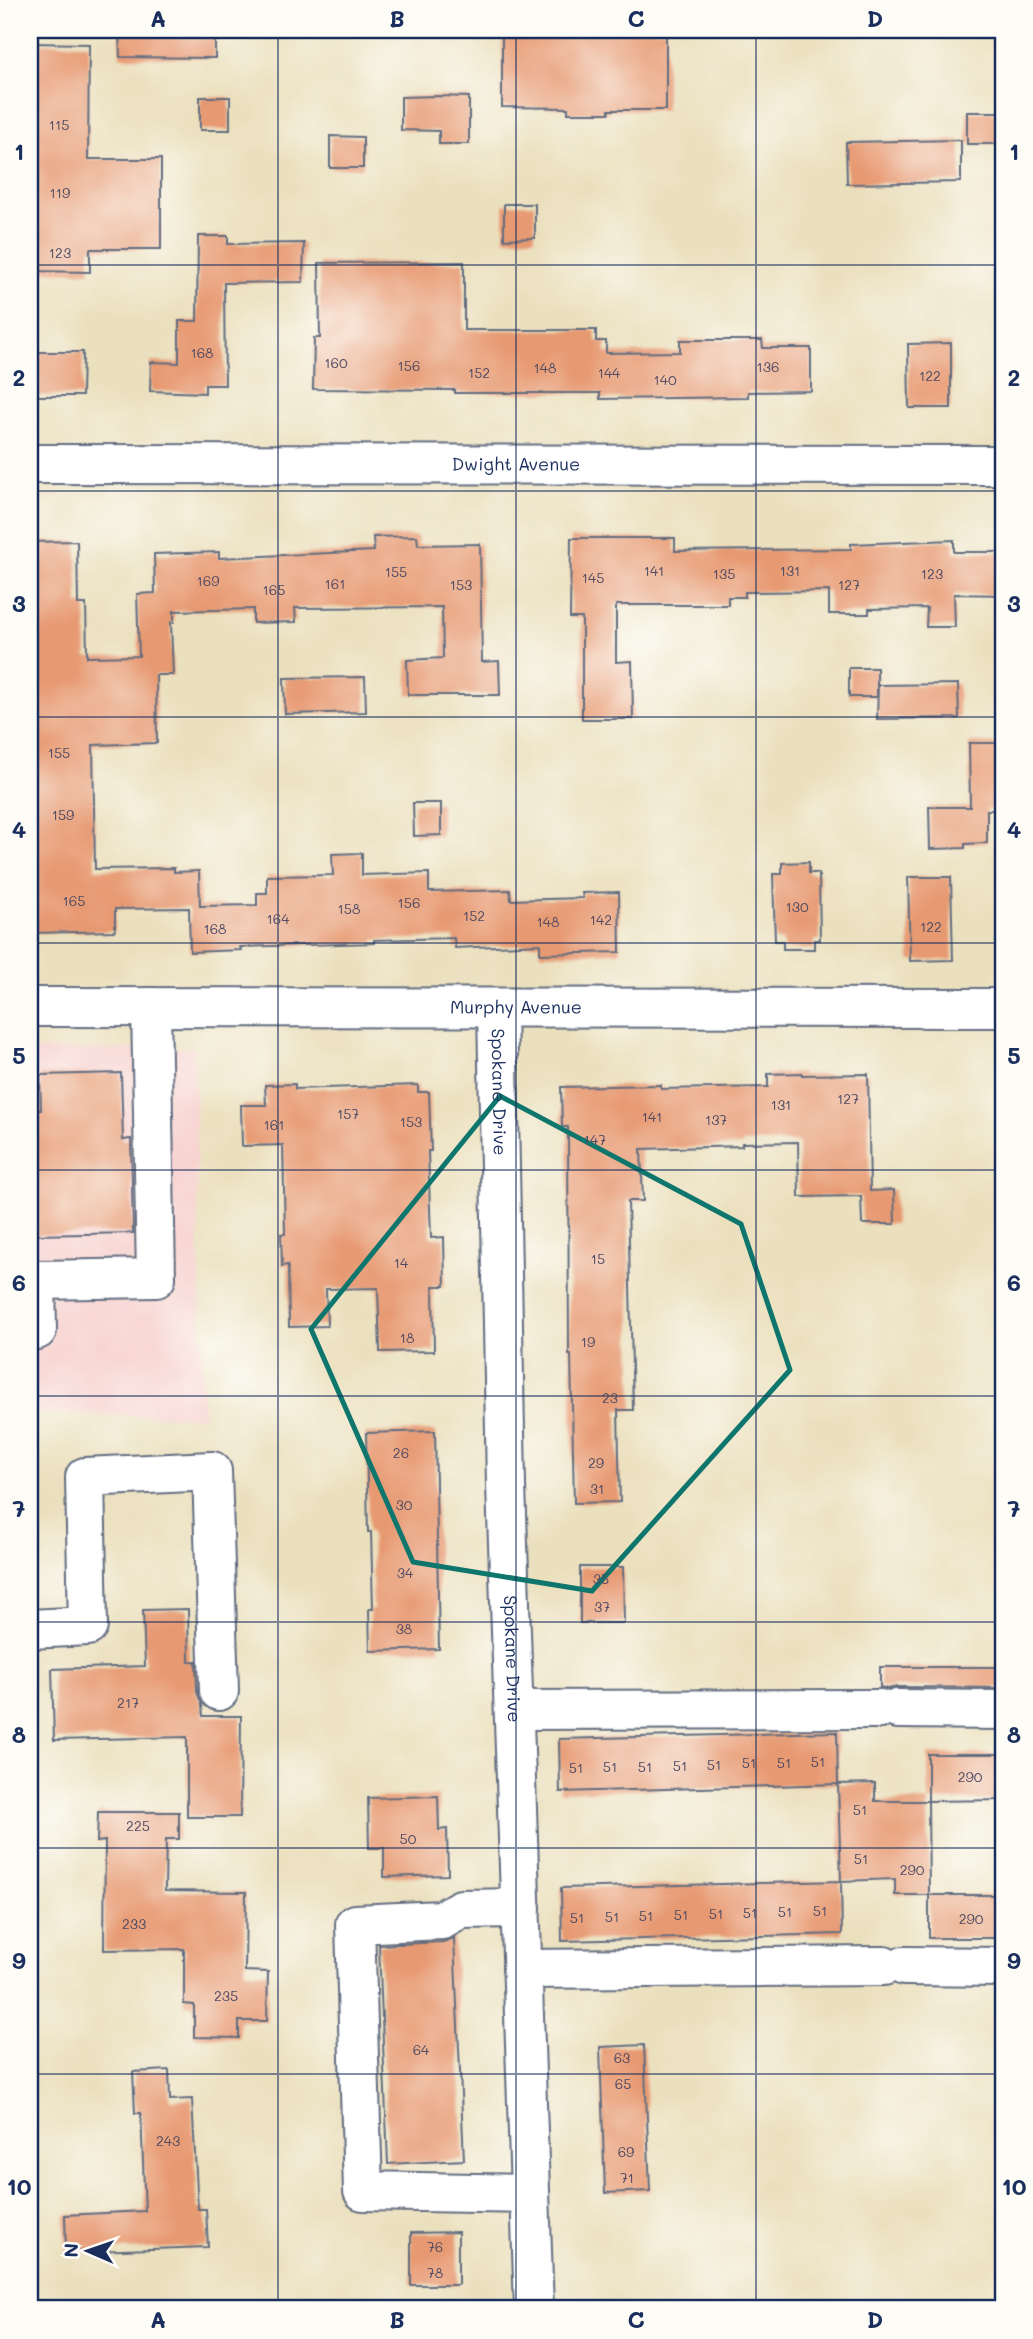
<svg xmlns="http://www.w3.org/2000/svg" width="1033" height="2339" font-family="Mali,sans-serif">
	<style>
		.built { fill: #f7d0ce }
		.building { fill: #e79971 }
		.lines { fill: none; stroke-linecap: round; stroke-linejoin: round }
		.minor-casing { stroke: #646d80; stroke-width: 42 }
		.minor { stroke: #fff; stroke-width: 38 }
		.marked { fill: none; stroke: #0f766e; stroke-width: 5; stroke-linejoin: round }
		.grid { fill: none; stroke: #1b2f5e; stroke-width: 2; stroke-opacity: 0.55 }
		.labels { text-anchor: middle; stroke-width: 7; stroke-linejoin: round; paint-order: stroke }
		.number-label { font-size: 14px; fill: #4e4a63 }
		.street-label { font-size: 18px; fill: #1b2f5e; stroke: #fdfcf7 }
		.neatline { fill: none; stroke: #1b2f5e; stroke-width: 2.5 }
		.grid-label { font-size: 23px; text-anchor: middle; font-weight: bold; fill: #1b2f5e }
	</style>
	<rect width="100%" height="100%" fill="#fdfcf7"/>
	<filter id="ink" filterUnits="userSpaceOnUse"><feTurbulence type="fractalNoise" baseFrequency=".0143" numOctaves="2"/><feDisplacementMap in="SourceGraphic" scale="14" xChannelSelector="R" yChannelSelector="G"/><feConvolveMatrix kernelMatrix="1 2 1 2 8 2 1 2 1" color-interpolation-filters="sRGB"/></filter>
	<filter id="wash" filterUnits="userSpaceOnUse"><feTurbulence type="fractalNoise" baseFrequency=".00686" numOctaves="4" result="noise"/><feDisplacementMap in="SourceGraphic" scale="28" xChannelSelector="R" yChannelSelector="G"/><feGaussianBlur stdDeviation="1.57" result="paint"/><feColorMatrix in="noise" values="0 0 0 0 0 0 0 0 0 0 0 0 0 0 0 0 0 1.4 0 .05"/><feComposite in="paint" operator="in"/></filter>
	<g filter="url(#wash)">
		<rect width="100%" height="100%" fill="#ebe0be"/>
		<path class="built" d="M194,1048L203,1417L30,1413V1050Z"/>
		<g id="blocks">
			<path class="building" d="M119,30H215V58L120,57Z
				M502,30H666V110H609V113H568V108L502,107Z
				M30,43L89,44L88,159H161V249H90V272L30,271Z
				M439,96L469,97V144H439V131L401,130V97Z
				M200,97H230V130H200Z
				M967,112H1002V144H967Z
				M330,136L363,137V168H330Z
				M961,140V182L847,184L846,142Z
				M504,204H535V238L504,239Z
				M198,236H228V244L304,243L303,282L224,283L225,385H205V393L150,391L151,362L179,363V321H197Z
				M464,262V330H596V341H606V353L680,352V340H762L763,348H811V391L748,392V397L600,399V393H455V390L313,389L314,338H320L319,263Z
				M951,343V408H909L908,344Z
				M31,352H83L82,396H30Z
				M417,536L418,545L480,544L482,662L499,661L500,695H408L407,660L443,658L442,607L295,608L296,622L253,623V609L174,611V622H171L173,675H156L157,743L93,745L95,869L174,868V872L199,871L200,906L257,905V893H267V876L333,875L332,854L362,853V875L429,873V892L510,890L511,900L583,898L582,893L619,892L620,952L540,954V944L455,948L454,938L374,940V943L240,947L241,950L190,952L189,908L115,909V931L34,933L30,542L77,541L78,604H86L87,657L139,656L137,594L155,593L154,554L219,552V558L374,551L373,537Z
				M571,538H675V551L851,549V544L954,540V552H1003V595L954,594L955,627H926L927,608L869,609V614H829V591L745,592V597H728V605H616V662L632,661L633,719H582V618H570Z
				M849,668H877V697H849Z
				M365,677L366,712L285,714L284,678Z
				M958,684L959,718L877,719L878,685Z
				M969,743H998V767H1003V810H987V843L965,844V848L930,849L929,807H970Z
				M413,803H441V835L414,836Z
				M809,862V873H819L820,940H814V949H783V941H775L773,874H782V863Z
				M908,877H951L953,960L910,961Z
				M121,1073L123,1140L131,1139L133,1233L35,1235L32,1142H35V1110H41L40,1075Z
				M802,1073V1075L868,1074L870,1191L894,1190L895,1224H862L861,1196L799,1197L798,1142L742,1143V1146L641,1149L643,1201H628L633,1410H618L620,1502L574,1503L571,1355H569L568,1127H562L561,1087L661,1085V1089L768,1087V1074Z
				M295,1084V1089L418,1085V1092H429L431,1151H428L431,1238L444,1237L445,1286H433L434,1351L380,1352L378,1288L326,1289L327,1326L289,1327L288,1265L282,1266L281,1234H285L283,1145L242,1146L241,1105H266L265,1085Z
				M435,1431L439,1649L370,1651L369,1609H373L371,1532H368L366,1433Z
				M580,1567H623L624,1623H580Z
				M188,1609L189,1662L196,1661L197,1692L202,1705L203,1716H241L240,1817H187V1737L54,1740L52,1669L145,1666L143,1610Z
				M880,1667H1003V1688L897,1687L888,1689L880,1687Z
				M837,1732L838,1784L560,1792L559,1739Z
				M928,1754H1003V1800L928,1801Z
				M875,1783V1801H928L929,1895H895V1879L841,1881L838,1784Z
				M438,1796L439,1830L447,1829L448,1875L384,1877V1848H369L368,1798Z
				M98,1812H179V1839H166L165,1891L246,1892L245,1971L268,1972L267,2021H239V2038L194,2037V2005L184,2004V1949L104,1950L105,1841L97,1842Z
				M841,1881L842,1934L562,1941L561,1888Z
				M929,1895H1003V1938H929Z
				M454,1938L464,2160L388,2164L379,1945L443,1942Z
				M644,2045L650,2191L605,2193L600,2047Z
				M169,2070L170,2100L192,2099L198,2209H206L208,2247L66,2252L65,2215L145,2211L141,2113H135L133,2072Z
				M458,2232V2285H411V2233Z"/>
		</g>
	</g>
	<g filter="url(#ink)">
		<use href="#blocks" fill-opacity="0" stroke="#646d80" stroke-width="2"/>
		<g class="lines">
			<defs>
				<g id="minor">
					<path id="s1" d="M30,464L1003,465"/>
					<path id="s2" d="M30,1007L1003,1008"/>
					<path id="s3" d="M497,1008L506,1485L534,2309"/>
					<path d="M30,1331L37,1330L36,1280L156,1278L151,1007"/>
					<path d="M30,1629L88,1626L85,1477L212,1471L219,1691"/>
					<path d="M897,1709L1003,1710"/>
					<path d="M514,1710L880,1709"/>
					<path d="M521,1908L461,1909L442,1920L355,1924L363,2191L530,2194"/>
					<path d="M904,1966L1003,1967"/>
					<path d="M522,1969L884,1966"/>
				</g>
			</defs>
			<use href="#minor" class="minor-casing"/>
			<use href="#minor" class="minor"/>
		</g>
	</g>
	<path class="marked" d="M500,1096L741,1224L790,1370L592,1591L413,1562L311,1329Z"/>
	<path class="grid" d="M278,30V2309M516,30V2309M756,30V2309M30,265H1003M30,491H1003M30,717H1003M30,943H1003M30,1170H1003M30,1396H1003M30,1622H1003M30,1848H1003M30,2074H1003"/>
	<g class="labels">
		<g class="number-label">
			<text x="59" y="130">115</text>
			<text x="60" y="198">119</text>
			<text x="60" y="258">123</text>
			<text x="202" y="358">168</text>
			<text x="336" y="368">160</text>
			<text x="409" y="371">156</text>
			<text x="768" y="372">136</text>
			<text x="545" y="373">148</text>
			<text x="479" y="378">152</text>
			<text x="609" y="378">144</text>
			<text x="930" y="381">122</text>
			<text x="665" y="385">140</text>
			<text x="654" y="576">141</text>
			<text x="790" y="576">131</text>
			<text x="396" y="577">155</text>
			<text x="724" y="579">135</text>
			<text x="932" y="579">123</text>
			<text x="593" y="583">145</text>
			<text x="208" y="586">169</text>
			<text x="335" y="589">161</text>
			<text x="461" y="590">153</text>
			<text x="849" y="590">127</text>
			<text x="274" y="595">165</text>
			<text x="59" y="758">155</text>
			<text x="63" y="820">159</text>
			<text x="74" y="906">165</text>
			<text x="409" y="908">156</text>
			<text x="797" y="912">130</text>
			<text x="349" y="914">158</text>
			<text x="474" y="921">152</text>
			<text x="278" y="924">164</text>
			<text x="601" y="925">142</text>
			<text x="548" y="927">148</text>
			<text x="931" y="932">122</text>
			<text x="215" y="934">168</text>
			<text x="848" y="1104">127</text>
			<text x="781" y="1110">131</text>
			<text x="348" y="1119">157</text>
			<text x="652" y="1122">141</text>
			<text x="716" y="1125">137</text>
			<text x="411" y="1127">153</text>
			<text x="274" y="1130">161</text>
			<text x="595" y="1145">147</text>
			<text x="598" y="1264">15</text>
			<text x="401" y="1268">14</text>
			<text x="407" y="1343">18</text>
			<text x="588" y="1347">19</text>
			<text x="610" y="1403">23</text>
			<text x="401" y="1458">26</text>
			<text x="596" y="1468">29</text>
			<text x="597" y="1494">31</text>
			<text x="404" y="1510">30</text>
			<text x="405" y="1578">34</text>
			<text x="601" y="1584">35</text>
			<text x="602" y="1612">37</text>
			<text x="404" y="1634">38</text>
			<text x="128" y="1708">217</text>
			<text x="818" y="1767">51</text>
			<text x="749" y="1768">51</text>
			<text x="784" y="1768">51</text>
			<text x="714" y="1770">51</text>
			<text x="680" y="1771">51</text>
			<text x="610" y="1772">51</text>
			<text x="645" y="1772">51</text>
			<text x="576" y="1773">51</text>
			<text x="970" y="1782">290</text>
			<text x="860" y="1815">51</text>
			<text x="138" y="1831">225</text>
			<text x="408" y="1844">50</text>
			<text x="861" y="1864">51</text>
			<text x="912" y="1875">290</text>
			<text x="820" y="1916">51</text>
			<text x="785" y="1917">51</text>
			<text x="750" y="1918">51</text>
			<text x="716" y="1919">51</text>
			<text x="681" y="1920">51</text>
			<text x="646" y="1921">51</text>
			<text x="612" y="1922">51</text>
			<text x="577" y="1923">51</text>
			<text x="971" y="1924">290</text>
			<text x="134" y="1929">233</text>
			<text x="226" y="2001">235</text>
			<text x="421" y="2055">64</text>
			<text x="622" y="2063">63</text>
			<text x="623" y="2089">65</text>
			<text x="168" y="2146">243</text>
			<text x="626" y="2157">69</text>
			<text x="627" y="2183">71</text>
			<text x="435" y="2252">76</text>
			<text x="435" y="2278">78</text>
		</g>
		<g class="street-label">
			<text dy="6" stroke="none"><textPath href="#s1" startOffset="486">Dwight Avenue</textPath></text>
			<text dy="6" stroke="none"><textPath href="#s2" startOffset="486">Murphy Avenue</textPath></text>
			<text dy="6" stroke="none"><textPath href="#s3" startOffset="84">Spokane Drive</textPath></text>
			<text dy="6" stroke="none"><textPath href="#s3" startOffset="651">Spokane Drive</textPath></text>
		</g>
	</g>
	<rect width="1033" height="2339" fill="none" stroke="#fdfcf7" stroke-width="77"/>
	<g transform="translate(88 2251) rotate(272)" stroke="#fdfcf7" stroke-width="5" paint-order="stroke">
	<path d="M0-5L12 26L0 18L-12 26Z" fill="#1b2f5e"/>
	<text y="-10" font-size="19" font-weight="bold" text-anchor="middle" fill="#1b2f5e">N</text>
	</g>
	<rect x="38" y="38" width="957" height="2262" class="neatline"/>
	<g class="grid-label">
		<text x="158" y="27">A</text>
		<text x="397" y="27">B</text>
		<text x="636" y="27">C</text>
		<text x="875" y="27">D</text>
		<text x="19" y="160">1</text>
		<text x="1014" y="160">1</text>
		<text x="19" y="386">2</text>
		<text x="1014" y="386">2</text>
		<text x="19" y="612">3</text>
		<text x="1014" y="612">3</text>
		<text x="19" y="838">4</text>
		<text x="1014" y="838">4</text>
		<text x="19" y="1064">5</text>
		<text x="1014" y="1064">5</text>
		<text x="19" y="1291">6</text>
		<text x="1014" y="1291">6</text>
		<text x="19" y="1517">7</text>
		<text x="1014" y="1517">7</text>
		<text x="19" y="1743">8</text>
		<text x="1014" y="1743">8</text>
		<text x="19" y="1969">9</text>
		<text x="1014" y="1969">9</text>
		<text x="19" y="2195">10</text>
		<text x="1014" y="2195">10</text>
		<text x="158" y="2328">A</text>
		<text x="397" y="2328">B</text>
		<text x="636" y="2328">C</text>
		<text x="875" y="2328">D</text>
	</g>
</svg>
